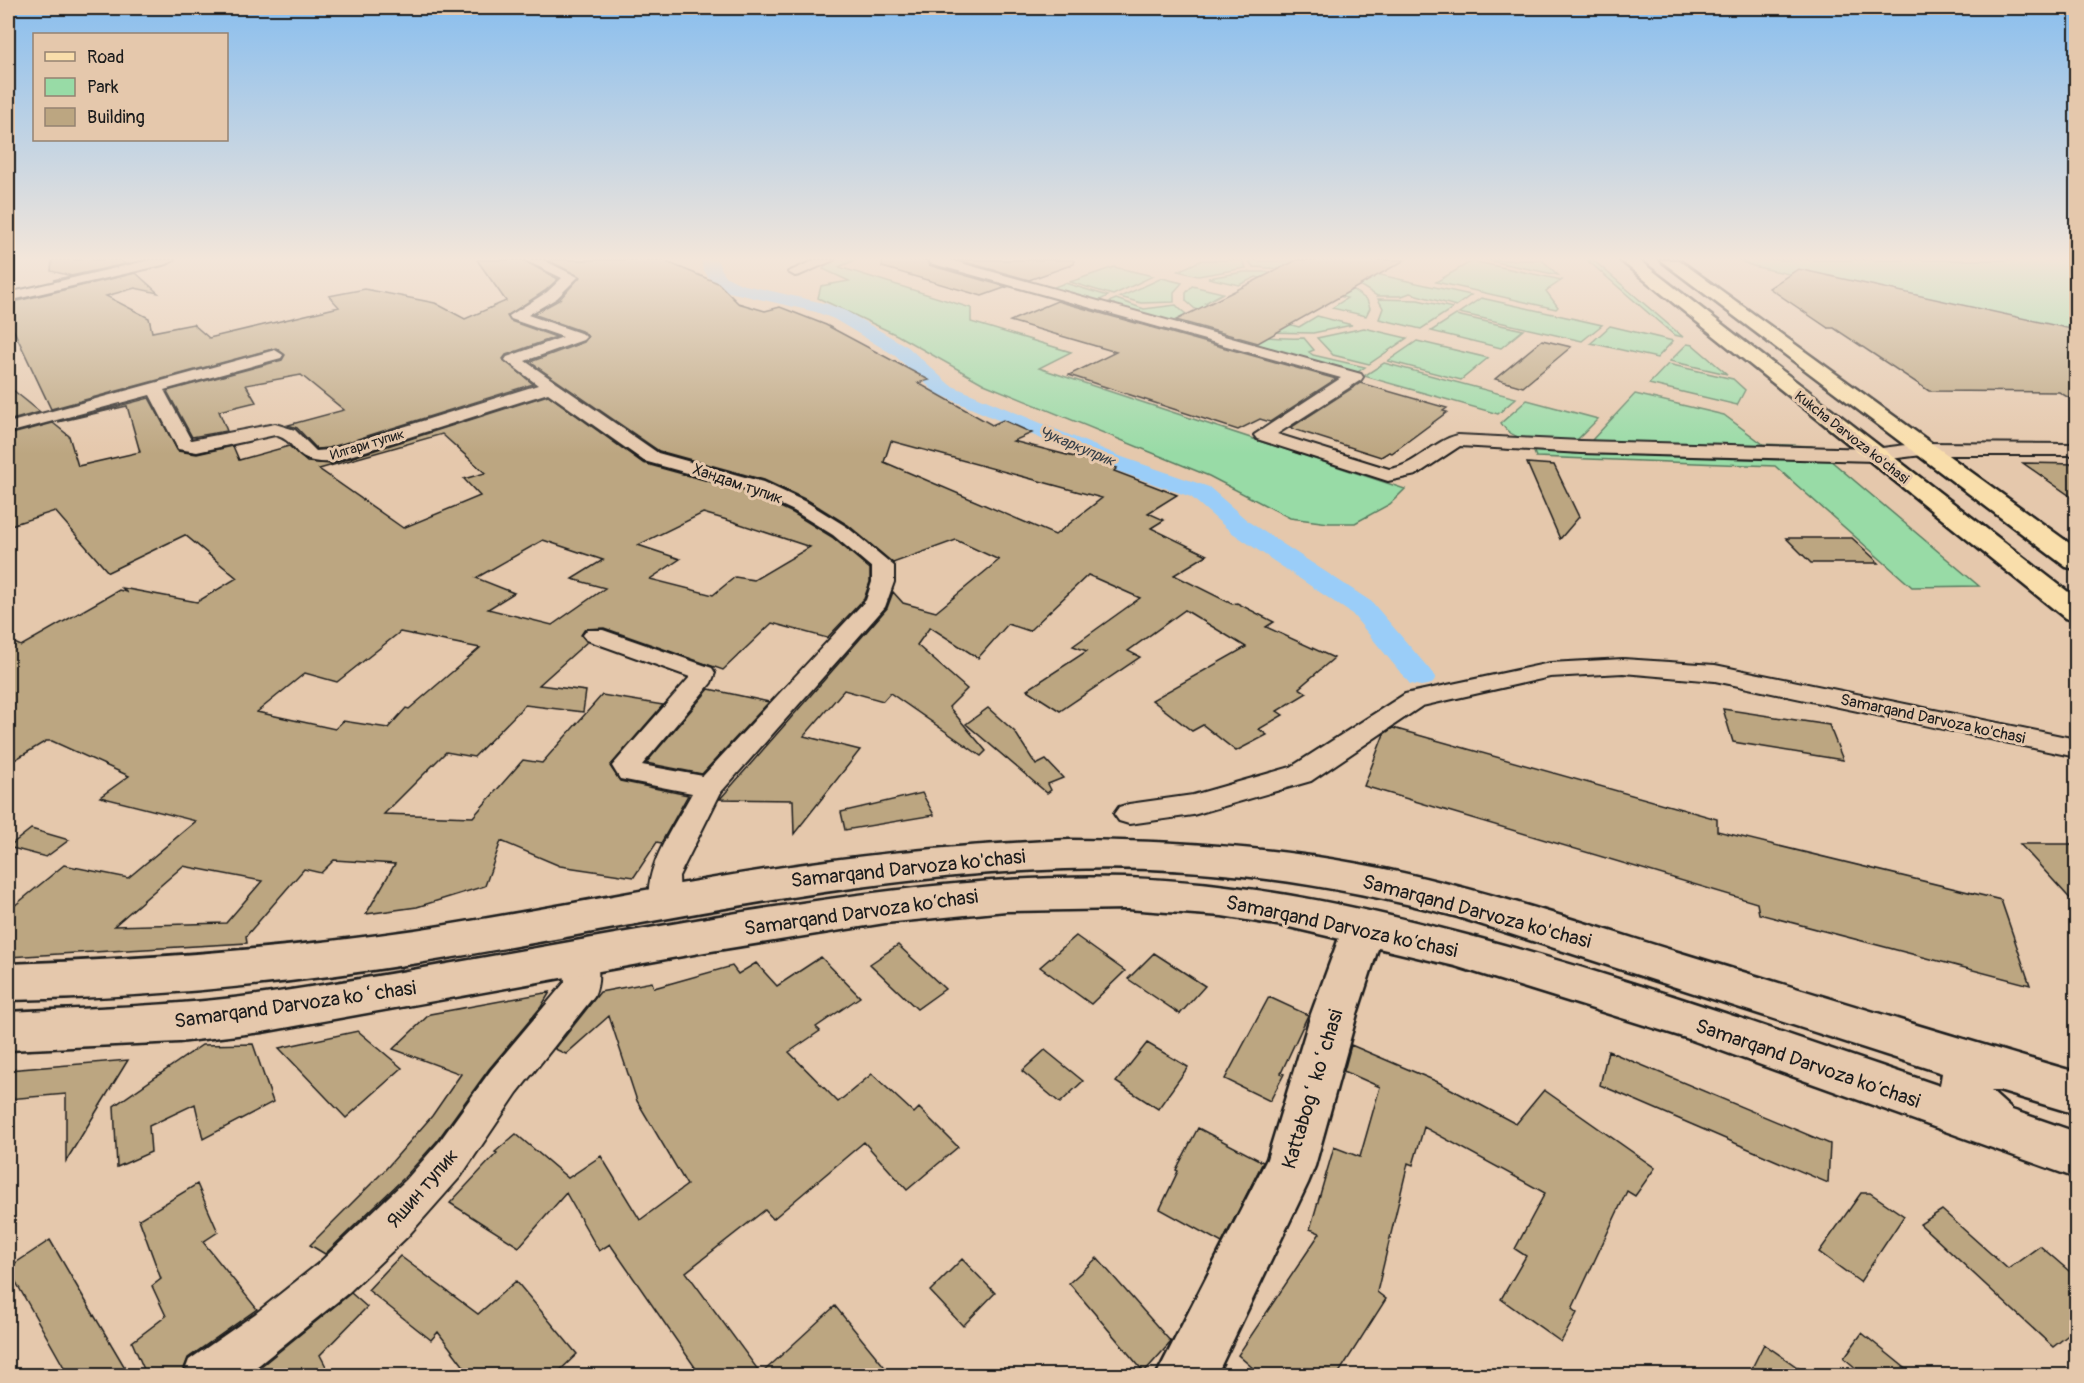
<svg xmlns="http://www.w3.org/2000/svg" width="2084" height="1383" font-family="Pangolin,sans-serif">
	<style>
		.green { fill: #98dba6; stroke: #5a7c61; stroke-width: 1.5 }
		.lines { fill: none; stroke-linecap: round; stroke-linejoin: round }
		.canal { fill: #9acdf8; fill-rule: evenodd }
		.building { fill: #bca681; stroke: #1c1c1c; stroke-width: 1.5; fill-rule: evenodd }
		.minor-casing { stroke: #1c1c1c; stroke-width: 4 }
		.tertiary-casing { stroke: #1c1c1c; stroke-width: 5 }
		.secondary-casing { stroke: #1c1c1c; stroke-width: 5 }
		.primary-casing { stroke: #1c1c1c; stroke-width: 5 }
		.minor { fill: #e5c8ac; fill-rule: evenodd }
		.tertiary { fill: #e5c8ac; fill-rule: evenodd }
		.secondary { fill: #e5c8ac; fill-rule: evenodd }
		.primary { fill: #f9deab; fill-rule: evenodd }
		.labels { text-anchor: middle; stroke-width: 6; stroke-linejoin: round; paint-order: stroke }
		.far-street-label { font-size: 14px; fill: #1c1c1c; stroke: #e5c8ac }
		.far-water-label { font-size: 15px; font-style: italic; fill: #353f48; stroke: #e5c8ac }
		.street-label { font-size: 16px; fill: #1c1c1c; stroke: #e5c8ac }
		.near-street-label { font-size: 20px; fill: #1c1c1c; stroke: #e5c8ac }
	</style>
	<rect width="100%" height="100%" fill="#e5c8ac"/>
	<filter id="ink" filterUnits="userSpaceOnUse"><feTurbulence type="fractalNoise" baseFrequency=".0167" numOctaves="2"/><feDisplacementMap in="SourceGraphic" scale="12" xChannelSelector="R" yChannelSelector="G"/><feConvolveMatrix kernelMatrix="1 2 1 2 8 2 1 2 1" color-interpolation-filters="sRGB"/></filter>
	<g filter="url(#ink)">
		<path class="green" d="M834,260H856L839,267L971,308V322L1071,352L1039,368L1405,489L1390,504L1355,523H1329L1290,518L1209,476L984,384L897,335L818,298L821,286L849,281L823,269L828,262Z
			M1202,260H1238L1243,261L1246,268L1198,276L1178,271Z
			M1313,260L1471,295L1456,306L1410,293L1402,296H1377L1361,286L1311,271L1253,267L1249,261Z
			M1486,260H1542L1558,275Z
			M1587,260H1593L1683,337L1674,335Z
			M1738,260H2076V364L1944,309L1753,266Z
			M1472,261L1562,280L1546,291L1558,307L1556,309L1436,282Z
			M1114,267L1153,276L1113,295L1070,282Z
			M1244,272H1287L1295,286L1256,277L1239,285L1208,278Z
			M1162,278L1182,283L1174,292V302L1141,303L1120,297Z
			M1065,283L1108,296L1096,302L1049,289Z
			M1346,285L1367,300L1370,308L1366,316L1332,308L1347,298L1305,288Z
			M1192,286L1223,293L1205,303L1232,309L1203,316L1186,301V293Z
			M1481,298L1602,325L1582,341L1459,313Z
			M1116,299L1144,309L1176,305C1201,334 1268,339 1304,338L1314,350L1309,352L1313,355L1365,367L1355,374L1104,304Z
			M1378,299L1418,300L1453,308L1421,329L1379,319L1383,308Z
			M1456,315L1523,330L1501,348L1431,331Z
			M1317,316L1352,325L1313,333L1264,332L1266,318L1299,327Z
			M1610,326L1673,341L1657,358L1591,343Z
			M1364,328L1407,338L1369,364L1333,355L1317,338Z
			M1417,341L1488,358L1461,380L1388,361Z
			M1687,344L1693,345L1727,374L1670,361Z
			M1384,363L1516,398L1498,414L1364,376Z
			M1668,364L1733,379L1745,390L1737,405L1649,384Z
			M1635,394L1724,415L1763,444L1812,446L1817,450L1591,441Z
			M1527,400L1598,419L1575,442C1552,441 1514,446 1501,423Z
			M1532,447L1830,460L1979,586L1912,587L1775,466L1536,457Z"/>
		<g class="lines">
			<path class="canal" d="M701,260H717L725,276L741,284L828,304L846,311L908,347L950,385L1122,457L1209,487L1249,522L1372,602L1436,677L1432,684L1421,686L1410,684L1352,614L1231,532L1191,497L1106,467L936,393L894,355L834,319L816,312L729,292L713,284L703,269Z"/>
		</g>
		<path class="building" d="M52,260H121L125,264L53,280L72,276L51,271Z
			M477,260H523L558,279L546,290L507,316L510,321L556,337L506,355L503,359L533,384L329,448L317,449L297,428L288,425L344,410L301,375L246,385L256,402L219,411L227,431L192,437L167,391L282,360L285,355L276,348L51,409L8,318V303L136,273L158,293L135,288L106,296L149,318L152,332L193,324L209,338L339,307L329,296L365,289L435,303L465,319L506,301Z
			M548,260H662L718,283L738,303L765,311L780,307L826,325L929,380L918,383L992,425L1003,420L1032,433L1013,441L1117,468L1114,471L1177,495L1148,513L1164,520L1151,528L1207,555L1174,575L1232,604L1237,603L1274,622L1266,627L1334,658L1299,688L1307,693L1277,711L1283,715L1259,729L1267,735L1236,751L1203,725L1192,731L1152,700L1246,647L1185,610L1128,651L1140,657L1060,711L1027,690L1087,651L1073,646L1140,598L1088,575L1029,631L1008,624L978,658L930,627L917,645L967,689L949,707L986,751L981,756L890,693L883,701L844,690L804,736L860,750L794,834L793,800L720,799L887,608L893,592L903,603L936,612L999,560L956,540L893,563L848,525L809,501L764,480L659,451L530,362L584,342L588,337L584,332L533,314L559,300L580,277ZM891,441L1102,498L1055,535L884,462Z
			M883,260H926L929,265L1007,287L982,296L882,267Z
			M958,260H1074V264L1029,280Z
			M1297,260H1405L1258,343L1176,320Z
			M1798,269L2076,330V402L2059,392L1929,391L1834,328H1828L1769,288Z
			M1057,301L1336,379L1270,422L1260,419L1238,430L1069,375L1116,352L1010,321Z
			M1542,340L1571,347L1523,387L1495,379Z
			M1360,383L1447,408L1443,411L1447,412L1392,453L1389,452L1381,457L1290,428Z
			M8,386L40,412L8,421Z
			M548,395L643,463L748,492L793,513L832,537L870,569V582L864,599L827,638L772,623L723,670L604,628L585,629L581,635L587,642L539,685L586,691L583,712L525,705L474,757L446,752L384,814L473,817L523,760L542,763L602,695L663,705L610,766L620,781L688,795L661,843L657,842L634,877L560,866L501,841L485,886L417,907L366,914L395,864L334,860L321,873L304,869L246,936L247,943L8,957V911L64,865L128,878L196,821L100,797L129,776L52,741H46L8,764V640L21,646L119,590L126,592L122,588L197,602L237,578L185,535L108,572L55,511L8,526V435L53,423L69,436L78,466L140,452L127,406L58,422L149,398L178,451L197,454L233,446L239,460L289,446L307,462L331,464ZM442,434L485,473L464,479L480,496L403,528L319,469ZM703,513L734,522L810,547L754,580L735,577L713,595L650,579L680,559L638,545ZM543,540L603,560L572,579L605,588L552,625L488,609L514,593L476,578ZM400,632L480,648L409,709L406,708L388,728L343,721L335,729L257,712L305,673L337,682ZM183,866L262,881L226,923L114,926Z
			M1527,463L1554,465L1579,517L1560,539Z
			M2023,463L2076,464V500Z
			M1786,538H1852L1879,563H1811Z
			M709,689L769,702L702,774L646,763Z
			M988,708L1015,732L1036,765L1046,760L1063,778L1048,784L1051,790L1047,793L966,724Z
			M1723,709L1829,725L1843,760L1733,742Z
			M1393,728L1717,819V831L2001,900L2030,985L1759,914L1757,903L1364,786L1384,734Z
			M922,793L934,815L845,830L841,812Z
			M31,829L69,840L46,857L8,847Z
			M2020,844H2076V905Z
			M1076,936L1125,971L1091,1004L1040,967Z
			M898,945L945,989L917,1009L870,964Z
			M1154,953L1205,986L1180,1014L1128,979Z
			M821,957L860,997L816,1027L820,1031L789,1052L838,1102L872,1074L914,1113L919,1108L958,1147L907,1190L864,1142L773,1219L765,1210L686,1272L761,1374L835,1306L892,1376H701L610,1244L599,1251L566,1193L519,1247L450,1203L497,1153L495,1152L516,1134L568,1178L601,1156L640,1220L687,1185L637,1101L609,1016L566,1054L555,1049L600,992L652,982L654,988L732,966L738,974L756,963L777,986Z
			M550,992L541,1007L489,1069L437,1141L404,1178L325,1254L310,1245L384,1171L432,1116L461,1074L393,1049L430,1014Z
			M1269,997L1308,1015L1281,1073L1284,1074L1270,1101L1225,1079Z
			M358,1031L402,1068L346,1118L279,1048Z
			M1147,1043L1188,1067L1158,1109L1116,1082Z
			M253,1044L273,1102L203,1139L195,1104L149,1126L151,1152L117,1167L114,1106L202,1045Z
			M1351,1045L1438,1082L1516,1124L1544,1090L1655,1168L1635,1196L1627,1191L1572,1309L1577,1313L1561,1342L1501,1299L1526,1256L1515,1249L1545,1193L1424,1127L1413,1165L1408,1163L1377,1292L1386,1299L1337,1376H1262L1238,1355L1320,1233L1310,1229L1334,1147L1360,1157L1380,1087L1344,1071Z
			M1045,1050L1083,1081L1060,1103L1022,1071Z
			M1608,1051L1830,1144L1828,1183L1600,1085Z
			M128,1060L66,1161V1094L8,1099V1070Z
			M1198,1128L1263,1162L1222,1243L1160,1209L1178,1171L1176,1170Z
			M197,1184L218,1232L203,1242L257,1309L188,1358L181,1376H147L132,1342L166,1316L152,1286L161,1279L139,1219Z
			M1861,1193H1870L1904,1216L1860,1282L1819,1252Z
			M1942,1210L2008,1269L2040,1246L2076,1277V1329L2053,1347L1920,1224Z
			M50,1240L75,1283L130,1376H69L8,1268Z
			M400,1256L478,1314L516,1281L577,1354L554,1376H471L438,1332L431,1340L368,1290Z
			M1097,1258L1171,1342L1144,1372L1069,1283Z
			M962,1259L995,1293L963,1326L930,1291Z
			M351,1293L367,1307L320,1355L331,1376H249Z
			M1862,1333L1915,1376H1865L1844,1358Z
			M1764,1344L1810,1376H1748Z"/>
		<g class="lines">
			<defs>
				<path id="minor" d="M150,260H174L167,264L8,301V293Z
					M525,260H543L578,277L557,298L528,315L583,334L586,337L583,340L525,361L658,453L763,482L808,503L847,527L894,566V582L885,607L721,792L679,876L680,901L675,909L664,913L653,909C636,878 676,823 692,793L620,779L612,766L690,677L587,640L583,635L587,630H603L712,668L715,673L711,683L642,765L703,776L866,600L872,582V568L833,535L794,511L749,490L644,461L548,393L331,462C289,464 301,442 275,435L197,452L178,449L150,395L8,433V423L275,350L283,355L281,358L164,390L191,440L275,424L295,430L316,451L329,450L538,385L505,360L507,357L563,337L511,319L509,316L547,292L562,278Z
					M815,260H834L800,275L795,276L788,272Z
					M928,260H950L1361,374L1363,377L1361,380L1277,434L1389,469C1416,466 1432,441 1458,435L1581,441L1874,449L1922,443L2076,444V455H1922L1874,461L1581,453L1460,446L1416,475L1388,481L1257,439L1254,435L1341,378L930,263Z
					M1623,659L1715,665L2076,739V757L1715,681L1623,673L1550,677L1422,706L1311,781L1193,815L1129,824L1119,821L1114,814L1119,807L1129,804L1193,795L1291,767L1405,694L1550,663Z
					M580,943L592,947C599,961 601,981 594,996L517,1093L461,1176L407,1237L348,1293L245,1376H183L189,1360L255,1314L319,1263L406,1180L439,1142L491,1070L565,982L563,956L568,947Z"/>
				<path id="tertiary" d="M1364,911L1379,915L1385,927L1357,1014L1315,1166L1308,1183L1216,1376H1156L1267,1159L1311,1014L1343,927L1349,915Z"/>
				<path id="secondary" d="M1069,840C1167,841 1263,846 1359,864C1466,884 1568,918 1671,950C1806,991 1940,1033 2076,1072V1114L1999,1091H1991L2012,1110L2076,1132V1178L1686,1038L1455,966L1289,927L1222,916L1127,909L1006,911L885,923L705,952L262,1032L179,1042L8,1050V1012C94,1008 180,1006 265,994C425,970 584,938 743,912C870,892 998,874 1127,878C1246,882 1363,907 1478,938C1634,980 1787,1034 1940,1086L1942,1073L1458,917C1330,883 1198,864 1065,869C846,876 633,928 418,963C283,985 144,998 8,1000V964C144,959 280,950 415,930C547,910 679,881 812,863C897,851 983,844 1069,840Z"/>
				<path id="primary" d="M1620,260H1639L2076,598V621L2065,618Z
					M1660,260H1679L2076,548V569L2066,567Z"/>
			</defs>
			<use href="#minor" class="minor-casing"/>
			<use href="#tertiary" class="tertiary-casing"/>
			<use href="#secondary" class="secondary-casing"/>
			<use href="#primary" class="primary-casing"/>
			<use href="#minor" class="minor"/>
			<use href="#tertiary" class="tertiary"/>
			<use href="#secondary" class="secondary"/>
			<use href="#primary" class="primary"/>
		</g>
	</g>
	<linearGradient id="sky" x2="0" y2="1"><stop stop-color="#89beee"/><stop offset="0.57" stop-color="#f3e6da"/><stop offset="1" stop-color="#f3e6da" stop-opacity="0"/></linearGradient>
	<rect width="2084" height="454" fill="url(#sky)"/>
	<g class="labels">
		<g class="far-street-label">
			<text transform="translate(1852 437) rotate(38)" y="5">Kukcha Darvoza ko'chasi</text>
			<text transform="translate(367 444) rotate(-17)" y="5">Илгари тупик</text>
		</g>
		<g class="far-water-label">
			<text transform="translate(1077 446) rotate(23)" y="5">Чукаркуприк</text>
		</g>
		<g class="street-label">
			<text transform="translate(738 483) rotate(19)" y="6">Хандам тупик</text>
			<text transform="translate(1933 718) rotate(12)" y="6">Samarqand Darvoza ko'chasi</text>
		</g>
		<g class="near-street-label">
			<text transform="translate(908 868) rotate(-6)" y="7">Samarqand Darvoza ko'chasi</text>
			<text transform="translate(1477 911) rotate(15)" y="7">Samarqand Darvoza ko'chasi</text>
			<text transform="translate(861 912) rotate(-8)" y="7">Samarqand Darvoza ko‘chasi</text>
			<text transform="translate(1342 926) rotate(12)" y="7">Samarqand Darvoza ko‘chasi</text>
			<text transform="translate(295 1004) rotate(-8)" y="7">Samarqand Darvoza koʻchasi</text>
			<text transform="translate(1808 1063) rotate(19)" y="7">Samarqand Darvoza ko‘chasi</text>
			<text transform="translate(1312 1089) rotate(-73)" y="7">Kattabogʻ koʻchasi</text>
			<text transform="translate(422 1188) rotate(-49)" y="7">Яшин тупик</text>
		</g>
	</g>
	<rect width="2084" height="1383" fill="none" stroke="#e5c8ac" stroke-width="30"/>
	<rect x="15" y="15" width="2054" height="1353" fill="none" stroke="#1c1c1c" stroke-width="2" filter="url(#ink)"/>
	<rect x="33" y="33" width="195" height="108" fill="#e5c8ac" stroke="#958372" stroke-width="1.5"/>
	<rect x="45" y="52" width="30" height="9" fill="#f9deab" stroke="#958372" stroke-width="1.5"/>
	<text x="87" y="63" font-size="18" fill="#1c1c1c">Road</text>
	<rect x="45" y="78" width="30" height="18" fill="#98dba6" stroke="#958372" stroke-width="1.5"/>
	<text x="87" y="93" font-size="18" fill="#1c1c1c">Park</text>
	<rect x="45" y="108" width="30" height="18" fill="#bca681" stroke="#958372" stroke-width="1.5"/>
	<text x="87" y="123" font-size="18" fill="#1c1c1c">Building</text>
</svg>
